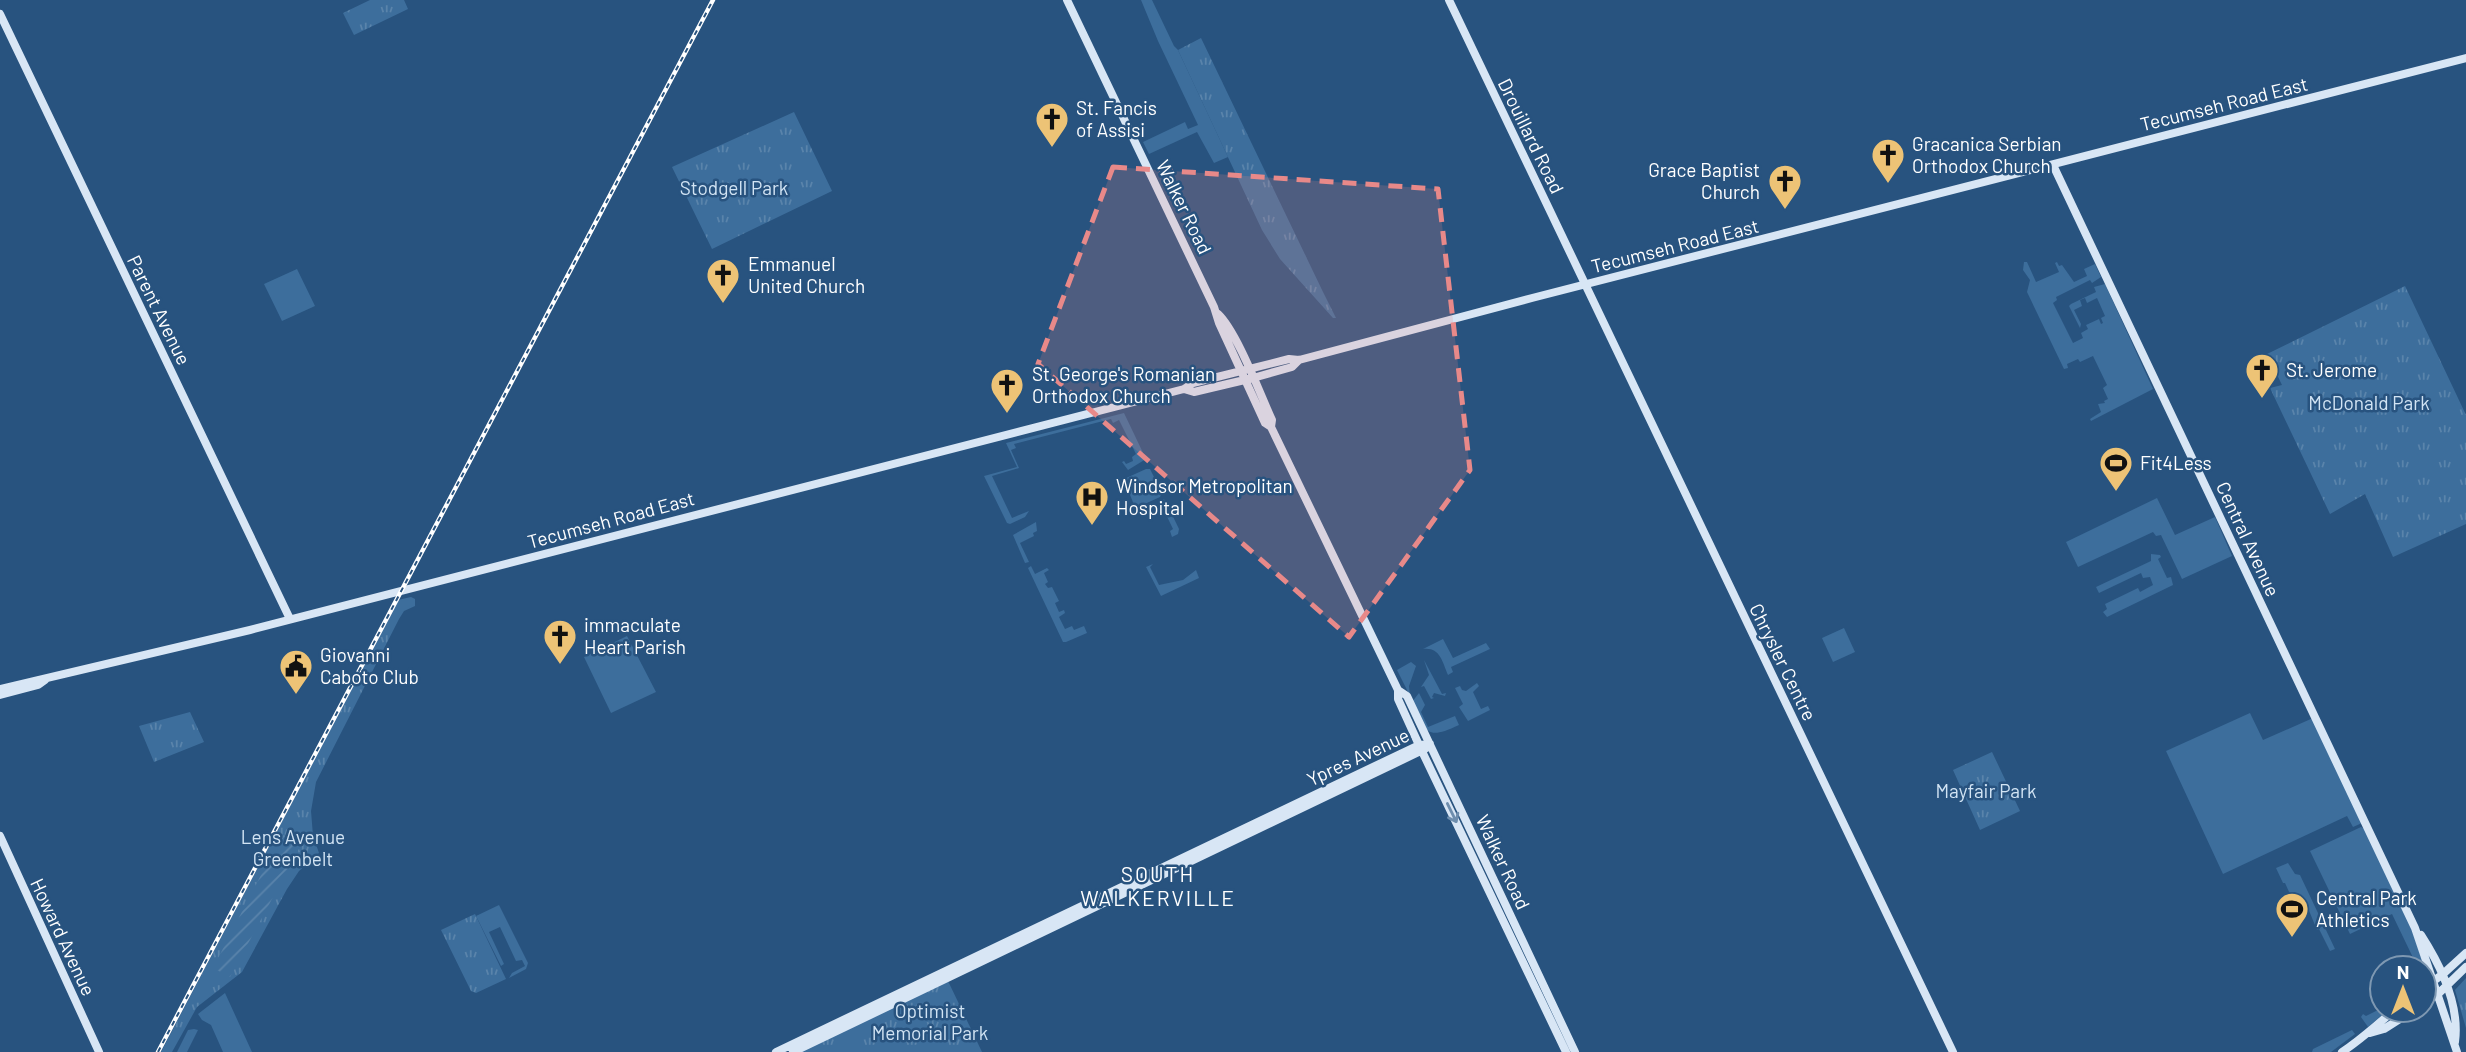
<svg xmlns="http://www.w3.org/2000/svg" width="2466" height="1052" font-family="Barlow,sans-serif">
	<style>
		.grass { fill: #3d6e9c }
		.park { fill: url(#park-tufts) }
		.garden { fill: url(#garden-furrows) }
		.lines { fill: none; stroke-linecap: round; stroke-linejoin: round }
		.secondary { stroke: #d8e6f5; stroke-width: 8 }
		.rail-casing { stroke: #fff; stroke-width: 4.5 }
		.rail { stroke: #28537f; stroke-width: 2; stroke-dasharray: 5; stroke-linecap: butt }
		.oneway { stroke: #6e8eae }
		.marked { fill: #e88989; fill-opacity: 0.2; stroke: #e88989; stroke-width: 5; stroke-dasharray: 14 9; stroke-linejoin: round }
		.labels { text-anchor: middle; stroke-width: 5; stroke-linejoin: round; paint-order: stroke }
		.street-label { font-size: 19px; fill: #fff; stroke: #28537f }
		.poi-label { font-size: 19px; fill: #fff; stroke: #28537f; text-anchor: start }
		.park-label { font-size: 19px; fill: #d2e4f4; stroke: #28537f }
		.neighbourhood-label { font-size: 21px; letter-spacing: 2px; fill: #fff; stroke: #28537f }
	</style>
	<defs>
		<pattern id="park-tufts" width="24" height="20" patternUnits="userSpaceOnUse" patternTransform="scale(1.75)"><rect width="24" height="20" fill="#3d6e9c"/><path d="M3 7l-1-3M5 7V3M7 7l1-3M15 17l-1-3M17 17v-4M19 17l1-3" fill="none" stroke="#5a84ab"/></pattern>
		<pattern id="garden-furrows" width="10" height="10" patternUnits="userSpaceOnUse" patternTransform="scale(1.75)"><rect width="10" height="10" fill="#3d6e9c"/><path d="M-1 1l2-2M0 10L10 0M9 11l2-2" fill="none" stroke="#5a84ab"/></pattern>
	</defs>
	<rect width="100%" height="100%" fill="#28537f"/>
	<path class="grass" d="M1141,0H1152L1174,46L1178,50L1228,157L1214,163L1197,132L1149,154L1143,142L1185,122L1188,129L1198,125L1158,41Z
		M2024,262H2027L2036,282L2059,272L2055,263L2057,262L2059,266L2062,265L2074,282L2087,276L2084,269L2095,264L2101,277L2092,283L2090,280L2056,297L2057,300L2053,303L2073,343L2083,338L2081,333L2088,329L2086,325L2099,319L2101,324L2103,323L2101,318L2105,316L2097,298L2087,303L2085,298L2080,300L2082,306L2074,310L2081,324L2080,328L2069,306L2071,304L2096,292L2094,287L2105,284L2153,389L2091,421L2090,419L2101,412L2098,404L2105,403L2104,401L2108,399L2103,388L2107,385L2093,356L2080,362L2078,359L2067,364L2068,368L2064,369L2027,292L2030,280L2023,270Z
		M297,269L315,306L282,321L264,284Z
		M1124,413L1146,459L1128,470L1122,462L1124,461L1126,464L1133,461L1132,457L1136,454L1119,420L1113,423L1111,419L1014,444L1016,448L1011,450L1019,468L992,476L1012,518L1029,511L1025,517L1010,524L1007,523L984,476L1017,467L1006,443Z
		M1146,469H1150L1162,493L1160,497L1138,507L1134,505L1124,479Z
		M2157,498L2175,535L2215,517L2232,556L2182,579L2161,535L2156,536L2153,532L2078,567L2066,542Z
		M1162,499L1165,500L1179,529L1178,534L1172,537L1170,531L1173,529L1159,500Z
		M1036,522L1037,531L1033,533L1034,536L1020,543L1029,562L1025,563L1013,535Z
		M2151,554L2160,555L2161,557L2158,559L2167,578L2171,577L2173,585L2107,617L2103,612L2107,609L2105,604L2138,588L2140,592L2153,585L2150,577L2143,578L2141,573L2099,593L2096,587L2151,561Z
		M1153,564L1150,567L1159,585L1183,580L1196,570L1199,578L1161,596L1146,567Z
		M1031,566L1035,574L1047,568L1049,570L1044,573L1048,582L1045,584L1048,588L1052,587L1059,601L1055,603L1059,612L1064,610L1065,613L1059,617L1065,629L1072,626L1074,630L1084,626L1087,633L1066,642H1063L1028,568Z
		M1844,628L1855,652L1833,662L1822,638Z
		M627,636L656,692L611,713L584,657Z
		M1443,639L1453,658L1486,643L1490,649L1451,667L1453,672L1448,675C1442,661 1440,647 1423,649Z
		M1424,660L1442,694L1446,693L1445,696L1434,693L1432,697L1434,698L1431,699L1424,686L1421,687L1429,675Z
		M1411,662L1416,666L1409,686L1410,696L1397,670Z
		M1477,683L1479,686L1473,692L1481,709L1488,706L1490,710L1468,721L1459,707L1463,704L1455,688L1460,686L1462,690L1466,691Z
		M1419,693L1425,705L1421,712L1428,727L1455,716L1459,725C1425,741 1427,732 1412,702Z
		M2250,713L2263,740L2313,718L2362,823L2353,827L2347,816L2223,874L2166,751Z
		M2361,827L2365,829L2411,926L2426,973L2424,981V968H2418L2392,914L2350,934L2310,851Z
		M2288,863L2295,874L2300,875L2335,949L2330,951L2319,929L2317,930L2305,901L2300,903L2295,892L2290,894L2285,883H2283L2276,868Z
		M499,905L528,963L526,969L509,978L512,973L525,966L522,960L516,961L500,927L489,932L504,964L501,966L476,916Z
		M225,993L252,1052H223L211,1025L202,1020L198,1014Z
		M2382,1008V1010H2388L2368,1027L2361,1017L2363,1014L2366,1016Z
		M194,1029L198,1030L187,1052H177L188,1030Z
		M2352,1030L2355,1034L2331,1052H2312L2313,1049Z"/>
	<path class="park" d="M370,0H404L408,9L354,35L343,13Z
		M1201,38L1323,292L1336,318H1333L1280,259L1262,230L1178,50Z
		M794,112L832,191L712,249L672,167Z
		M2405,286L2466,415V524L2393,557L2365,494L2330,514L2270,388L2282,385L2267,354Z
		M411,597L415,599V606L404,611L399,619L316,782L311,811L313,836L319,853L299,871L287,889L242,972L197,1007L172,1052H161L398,600Z
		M190,712L204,742L154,762L139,726Z
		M1992,752L2020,811L1980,830L1953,770Z
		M475,914L506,979L476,993L471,991L441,930Z
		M2466,978V1028L2455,990Z
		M948,981L982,1052H799Z"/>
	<path class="garden" d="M282,834L301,845L230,977L213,968Z"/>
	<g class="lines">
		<path class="secondary" d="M1067,0L1214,307L1219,323L1265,423L1271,427L1398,690V699L1419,745L1566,1052
			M1449,0L1953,1052
			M0,14L290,619
			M2053,165L2415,928L2457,1052
			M1218,314C1237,332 1260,394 1272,420L1271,427
			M1184,389L1194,392L1253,378L1292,367L1299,360
			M0,689L250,630L1184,389L1193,383L1289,359L1299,360L1532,298L2466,58
			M1398,690L1407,696L1575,1052
			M0,695L38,685L45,680
			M0,836L99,1052
			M2421,935C2441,966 2460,1005 2455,1042
			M2424,988L2443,974L2466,953
			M2424,1003L2438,994L2466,967
			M2370,1033L2384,1029L2414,1010
			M776,1052L1419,745L1430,744
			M793,1052L1425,749
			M2342,1052C2362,1039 2377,1024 2395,1010"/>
		<defs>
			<path id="rail" d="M158,1052L713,0"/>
		</defs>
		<use href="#rail" class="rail-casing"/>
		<use href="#rail" class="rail"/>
	</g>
	<defs><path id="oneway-shaft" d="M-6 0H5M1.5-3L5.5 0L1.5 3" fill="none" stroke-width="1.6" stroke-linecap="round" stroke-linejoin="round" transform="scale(1.75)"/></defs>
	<use class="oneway" href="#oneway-shaft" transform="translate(1452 813) rotate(64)"/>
	<path class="marked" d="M1113,167L1438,189L1470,470L1349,637L1038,364Z"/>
	<defs>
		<symbol id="church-pin" viewBox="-11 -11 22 30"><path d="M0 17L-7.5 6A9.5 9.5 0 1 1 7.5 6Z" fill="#edc376" stroke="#28537f"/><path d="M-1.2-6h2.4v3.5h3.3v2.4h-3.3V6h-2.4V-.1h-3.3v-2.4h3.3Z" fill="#111"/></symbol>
		<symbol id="stadium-pin" viewBox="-11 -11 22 30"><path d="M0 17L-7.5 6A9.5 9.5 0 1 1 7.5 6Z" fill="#edc376" stroke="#28537f"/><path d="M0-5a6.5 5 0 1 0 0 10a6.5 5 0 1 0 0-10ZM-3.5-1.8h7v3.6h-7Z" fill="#111"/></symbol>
		<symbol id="hospital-pin" viewBox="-11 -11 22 30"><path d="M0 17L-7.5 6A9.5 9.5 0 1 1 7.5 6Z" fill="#edc376" stroke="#28537f"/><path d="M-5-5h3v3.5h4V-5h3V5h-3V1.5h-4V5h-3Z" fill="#111"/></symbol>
		<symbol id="civic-pin" viewBox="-11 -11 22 30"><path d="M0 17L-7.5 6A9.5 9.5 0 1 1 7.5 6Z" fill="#edc376" stroke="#28537f"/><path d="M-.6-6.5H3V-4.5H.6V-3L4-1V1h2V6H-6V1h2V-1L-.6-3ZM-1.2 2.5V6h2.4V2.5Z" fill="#111"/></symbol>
	</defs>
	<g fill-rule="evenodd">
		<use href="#church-pin" x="1033" y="100" width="38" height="52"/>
		<use href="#church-pin" x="1869" y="136" width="38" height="52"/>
		<use href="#church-pin" x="1766" y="162" width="38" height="52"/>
		<use href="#church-pin" x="704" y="256" width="38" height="52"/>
		<use href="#church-pin" x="2243" y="351" width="38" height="52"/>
		<use href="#church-pin" x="988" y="366" width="38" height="52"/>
		<use href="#stadium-pin" x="2097" y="444" width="38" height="52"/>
		<use href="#hospital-pin" x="1073" y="478" width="38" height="52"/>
		<use href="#church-pin" x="541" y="617" width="38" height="52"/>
		<use href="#civic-pin" x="277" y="647" width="38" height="52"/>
		<use href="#stadium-pin" x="2273" y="890" width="38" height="52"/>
	</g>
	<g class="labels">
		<g class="street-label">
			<text transform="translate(2224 104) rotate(-14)" y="7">Tecumseh Road East</text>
			<text transform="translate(1531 136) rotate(64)" y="7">Drouillard Road</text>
			<text transform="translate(1184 207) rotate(64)" y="7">Walker Road</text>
			<text transform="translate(1675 246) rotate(-14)" y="7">Tecumseh Road East</text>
			<text transform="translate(159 310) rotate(64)" y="7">Parent Avenue</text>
			<text transform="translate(611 520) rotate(-15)" y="7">Tecumseh Road East</text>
			<text transform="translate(2248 539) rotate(65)" y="7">Central Avenue</text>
			<text transform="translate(1783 662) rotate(64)" y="7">Chrysler Centre</text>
			<text transform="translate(1358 757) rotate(-25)" y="7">Ypres Avenue</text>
			<text transform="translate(1503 862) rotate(65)" y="7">Walker Road</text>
			<text transform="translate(63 937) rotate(65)" y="7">Howard Avenue</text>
		</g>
		<g class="poi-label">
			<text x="1076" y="115">St. Fancis<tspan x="1076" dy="22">of Assisi</tspan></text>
			<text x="1912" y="151">Gracanica Serbian<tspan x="1912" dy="22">Orthodox Church</tspan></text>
			<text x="1760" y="177" text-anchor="end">Grace Baptist<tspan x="1760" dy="22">Church</tspan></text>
			<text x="748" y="271">Emmanuel<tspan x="748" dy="22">United Church</tspan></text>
			<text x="2286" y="377">St. Jerome</text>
			<text x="1032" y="381">St. George's Romanian<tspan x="1032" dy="22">Orthodox Church</tspan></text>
			<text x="2140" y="470">Fit4Less</text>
			<text x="1116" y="493">Windsor Metropolitan<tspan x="1116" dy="22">Hospital</tspan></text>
			<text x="584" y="632">immaculate<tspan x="584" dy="22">Heart Parish</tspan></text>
			<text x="320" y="662">Giovanni<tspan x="320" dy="22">Caboto Club</tspan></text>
			<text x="2316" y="905">Central Park<tspan x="2316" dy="22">Athletics</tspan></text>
		</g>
		<g class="park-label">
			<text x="734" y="195">Stodgell Park</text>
			<text x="2369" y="410">McDonald Park</text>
			<text x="1986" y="798">Mayfair Park</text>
			<text x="293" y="844">Lens Avenue<tspan x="293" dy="22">Greenbelt</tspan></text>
			<text x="930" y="1018">Optimist<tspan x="930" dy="22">Memorial Park</tspan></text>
		</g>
		<g class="neighbourhood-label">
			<text x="1158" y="882">SOUTH<tspan x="1158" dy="24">WALKERVILLE</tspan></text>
		</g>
	</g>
	<g transform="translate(2403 989)"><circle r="33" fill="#28537f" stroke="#7e98b2" stroke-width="2"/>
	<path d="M0-5L12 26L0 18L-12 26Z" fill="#edc376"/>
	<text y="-10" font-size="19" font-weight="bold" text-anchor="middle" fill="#ffffff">N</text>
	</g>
</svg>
